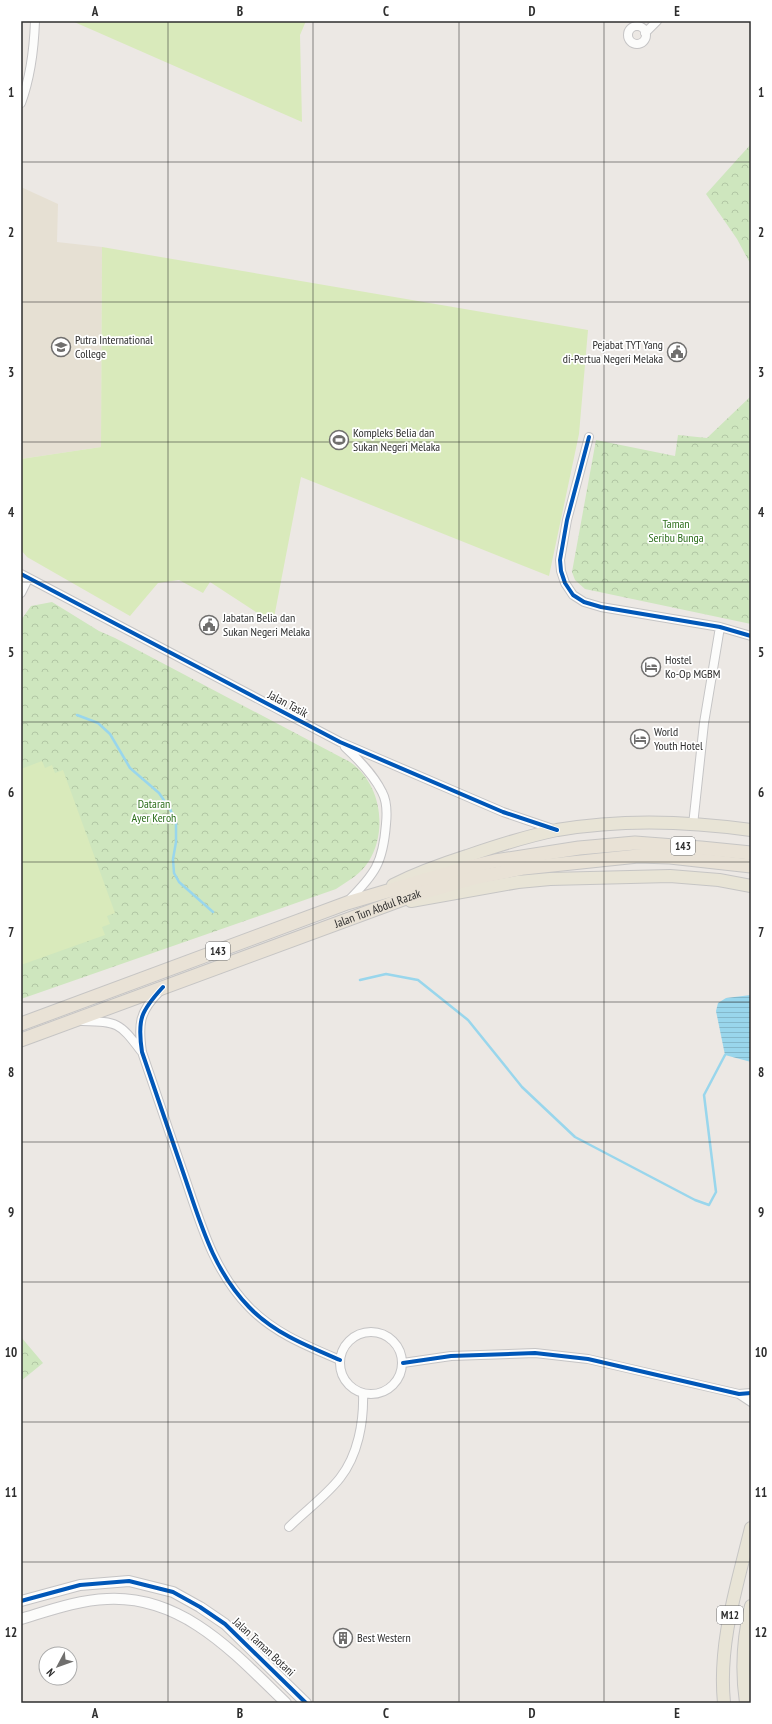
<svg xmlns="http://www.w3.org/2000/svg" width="772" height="1724" font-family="'PT Sans Narrow',sans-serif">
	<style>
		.education { fill: #e6e0d3 }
		.park { fill: url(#park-crowns) }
		.pitch { fill: #d9eabb }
		.water { fill: url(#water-rules) }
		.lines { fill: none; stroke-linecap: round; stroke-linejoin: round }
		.stream { stroke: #99d6ec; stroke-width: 2.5 }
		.minor-casing { stroke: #c5c4c5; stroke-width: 10 }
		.tertiary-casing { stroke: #c5c4c5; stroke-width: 12 }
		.primary-casing { stroke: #c6c5c4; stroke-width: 14 }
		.trunk-casing { stroke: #c6c5c4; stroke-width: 15 }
		.minor { stroke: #fcfcfb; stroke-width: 8 }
		.tertiary { stroke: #fcfcfb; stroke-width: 10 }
		.primary { stroke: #e8e4d6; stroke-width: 12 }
		.trunk { stroke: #e9e2d6; stroke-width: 13 }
		.cycleway-casing { stroke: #fff; stroke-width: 6 }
		.cycleway { stroke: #0057b8; stroke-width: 4 }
		.grid { fill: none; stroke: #2e2e2e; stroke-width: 1; stroke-opacity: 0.55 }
		.labels { text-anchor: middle; stroke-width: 3.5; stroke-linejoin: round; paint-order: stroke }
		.shield { fill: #fff; stroke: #6d6d6d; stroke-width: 1 }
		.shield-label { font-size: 11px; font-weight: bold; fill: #2e2e2e }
		.poi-label { font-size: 12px; fill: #2e2e2e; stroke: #fff; text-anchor: start }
		.park-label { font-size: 12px; fill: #2c6e1b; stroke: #fff }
		.street-label { font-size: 12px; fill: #2e2e2e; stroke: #fff }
		.neatline { fill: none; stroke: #2e2e2e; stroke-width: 1.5 }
		.grid-label { font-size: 13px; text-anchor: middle; font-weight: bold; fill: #2e2e2e }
	</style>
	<defs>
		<pattern id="park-crowns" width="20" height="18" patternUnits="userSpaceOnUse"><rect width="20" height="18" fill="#cee6be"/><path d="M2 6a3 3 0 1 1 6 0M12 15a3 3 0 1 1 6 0" fill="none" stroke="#b1c6a4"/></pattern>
		<pattern id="water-rules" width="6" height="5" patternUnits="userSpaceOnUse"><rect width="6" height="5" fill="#99d6ec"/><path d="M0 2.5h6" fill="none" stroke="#84b8cb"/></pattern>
	</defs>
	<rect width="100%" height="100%" fill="#ece8e4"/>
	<path class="education" d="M21,187L58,204L57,242L102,247L101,447L21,459Z"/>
	<path class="park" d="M751,144V265L737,239L706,194Z
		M751,396V624L585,589L575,580L572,572L596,440L675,456L678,435L707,438Z
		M52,602L99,631L115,638L350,762C381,783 388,830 369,861C361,874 348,881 336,889L21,999V620L31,606Z
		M21,1337L43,1363L21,1381Z"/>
	<path class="pitch" d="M72,21H306L300,35L302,122Z
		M102,247L588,330L579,434L549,576L301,477L273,623L210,582L203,593L179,580L158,583L130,616L27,557L21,550V459L101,447Z
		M42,761L45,768L52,765L55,773L63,770L115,913L107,916L110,924L102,927L105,935L21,965V769Z"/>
	<path class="water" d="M751,995V1062L725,1055L716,1011L718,1003L726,998Z"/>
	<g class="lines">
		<path class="stream" d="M77,715L98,723L110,734L130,768L159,793L170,809L176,822V842L173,859L174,873L179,882L213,912
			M360,980L386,974L418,980L468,1020L522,1087L575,1137L695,1200L709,1205L716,1192L704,1095L725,1055"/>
		<defs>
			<path id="minor" d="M628 35a9 9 0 1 1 18 0a9 9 0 1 1-18 0Z
				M645,33L657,21
				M21,103C31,76 34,49 35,21
				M589,437L567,520L560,560L561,571L565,583L573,595L584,602L601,607L720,627L751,636
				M21,574L340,742L503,812L553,829
				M21,593L28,579
				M345,747C359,760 373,774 382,792C387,801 387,814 386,824C383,863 375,874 348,901
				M693,825L704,723L720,627
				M159,992C139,1012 138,1025 142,1052C156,1092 169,1132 183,1172C200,1221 212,1269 249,1307C274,1333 307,1346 340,1360
				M82,1021C118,1022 119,1022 141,1051
				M340 1363a31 31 0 1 1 62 0a31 31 0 1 1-62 0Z
				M403,1363L451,1356L535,1353L588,1359L739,1394L751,1393
				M739,1394L751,1402
				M289,1527C305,1511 326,1496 340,1478C358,1455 364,1422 363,1393"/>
			<path id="tertiary" d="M21,1601L80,1585L129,1581L173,1592L200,1607L225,1624L306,1703
				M21,1619C48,1611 78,1600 107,1599C184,1595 236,1655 286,1703"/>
			<path id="primary" d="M393,885C417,873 442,864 467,856C496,846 527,836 557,830C620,819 688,821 751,830
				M411,901L518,882L550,879L670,876L719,880L751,886
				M724,1703C718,1643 737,1586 751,1528
				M746,1703C741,1669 743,1638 751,1606"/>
			<g id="trunk">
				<path d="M21,1024L347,903L469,867L495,861L579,848L635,843L701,848L751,853"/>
				<path id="s1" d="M21,1040L417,894L474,878L524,868L638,856L670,857L751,866"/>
			</g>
		</defs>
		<use href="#minor" class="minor-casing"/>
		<use href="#tertiary" class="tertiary-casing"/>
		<use href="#primary" class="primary-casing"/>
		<use href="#trunk" class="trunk-casing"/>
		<use href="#minor" class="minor"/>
		<use href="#tertiary" class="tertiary"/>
		<use href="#primary" class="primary"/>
		<use href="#trunk" class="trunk"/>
		<defs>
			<path id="cycleway" d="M589,437L567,520L560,560L561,571L565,583L573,595L584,602L601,607L720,627L751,636
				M21,574L340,742L503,812L557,830
				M163,987C141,1011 137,1019 142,1052C156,1092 169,1132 183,1172C200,1221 212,1269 249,1307C274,1333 307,1346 340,1360
				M403,1363L451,1356L535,1353L588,1359L739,1394L751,1393
				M21,1601L80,1585L129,1581L173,1592L200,1607L225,1624L306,1703"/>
		</defs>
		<use href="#cycleway" class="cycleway-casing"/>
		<use href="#cycleway" class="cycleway"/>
	</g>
	<path class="grid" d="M168,21V1703M313,21V1703M459,21V1703M604,21V1703M21,162H751M21,302H751M21,442H751M21,582H751M21,722H751M21,862H751M21,1002H751M21,1142H751M21,1282H751M21,1422H751M21,1562H751"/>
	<defs>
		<symbol id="university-ring" viewBox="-11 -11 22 22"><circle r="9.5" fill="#fff" stroke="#706f6e" stroke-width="1.5"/><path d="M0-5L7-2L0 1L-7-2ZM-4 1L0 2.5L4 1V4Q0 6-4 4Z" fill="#706f6e"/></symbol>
		<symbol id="civic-ring" viewBox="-11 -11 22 22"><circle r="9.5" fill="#fff" stroke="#706f6e" stroke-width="1.5"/><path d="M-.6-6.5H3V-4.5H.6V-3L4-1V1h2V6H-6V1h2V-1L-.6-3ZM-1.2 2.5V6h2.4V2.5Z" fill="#706f6e"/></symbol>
		<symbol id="stadium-ring" viewBox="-11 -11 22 22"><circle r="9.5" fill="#fff" stroke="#706f6e" stroke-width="1.5"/><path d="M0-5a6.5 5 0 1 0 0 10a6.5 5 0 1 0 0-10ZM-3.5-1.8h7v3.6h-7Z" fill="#706f6e"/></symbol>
		<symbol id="hotel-ring" viewBox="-11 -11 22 22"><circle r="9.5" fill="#fff" stroke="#706f6e" stroke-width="1.5"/><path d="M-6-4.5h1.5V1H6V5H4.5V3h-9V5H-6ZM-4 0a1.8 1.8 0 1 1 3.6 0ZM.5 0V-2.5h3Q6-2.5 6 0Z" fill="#706f6e"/></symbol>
		<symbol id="building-ring" viewBox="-11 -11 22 22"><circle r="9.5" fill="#fff" stroke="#706f6e" stroke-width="1.5"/><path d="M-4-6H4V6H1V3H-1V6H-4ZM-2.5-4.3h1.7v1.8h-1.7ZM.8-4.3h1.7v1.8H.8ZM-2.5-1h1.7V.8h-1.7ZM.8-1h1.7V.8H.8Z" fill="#706f6e"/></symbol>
	</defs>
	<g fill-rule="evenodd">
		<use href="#university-ring" x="50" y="336" width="22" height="22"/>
		<use href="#civic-ring" x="666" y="341" width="22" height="22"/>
		<use href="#stadium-ring" x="328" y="429" width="22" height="22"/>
		<use href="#civic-ring" x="198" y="614" width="22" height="22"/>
		<use href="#hotel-ring" x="640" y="656" width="22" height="22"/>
		<use href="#hotel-ring" x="629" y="728" width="22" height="22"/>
		<use href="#building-ring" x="332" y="1627" width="22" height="22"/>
	</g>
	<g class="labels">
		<g class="shield">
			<rect x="671" y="837" width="24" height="18" rx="3"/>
			<rect x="206" y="942" width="24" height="18" rx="3"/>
			<rect x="717" y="1606" width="26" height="18" rx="3"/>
		</g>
		<g class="shield-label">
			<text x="683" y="850">143</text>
			<text x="218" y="955">143</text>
			<text x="730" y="1619">M12</text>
		</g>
		<g class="poi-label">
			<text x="75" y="344">Putra International<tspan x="75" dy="14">College</tspan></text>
			<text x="663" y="349" text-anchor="end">Pejabat TYT Yang<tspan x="663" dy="14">di-Pertua Negeri Melaka</tspan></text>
			<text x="353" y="437">Kompleks Belia dan<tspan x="353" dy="14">Sukan Negeri Melaka</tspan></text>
			<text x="223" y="622">Jabatan Belia dan<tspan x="223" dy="14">Sukan Negeri Melaka</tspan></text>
			<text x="665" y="664">Hostel<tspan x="665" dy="14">Ko-Op MGBM</tspan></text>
			<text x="654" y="736">World<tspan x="654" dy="14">Youth Hotel</tspan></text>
			<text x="357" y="1642">Best Western</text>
		</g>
		<g class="park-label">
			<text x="676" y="528">Taman<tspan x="676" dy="14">Seribu Bunga</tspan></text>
			<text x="154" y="808">Dataran<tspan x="154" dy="14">Ayer Keroh</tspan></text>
		</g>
		<g class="street-label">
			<text transform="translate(288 704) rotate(28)" y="4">Jalan Tasik</text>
			<text dy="4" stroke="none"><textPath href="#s1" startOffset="380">Jalan Tun Abdul Razak</textPath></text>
			<text transform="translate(264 1647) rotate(43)" y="4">Jalan Taman Botani</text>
		</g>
	</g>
	<rect width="772" height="1724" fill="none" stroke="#ffffff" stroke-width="44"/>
	<g transform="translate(58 1666) rotate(229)"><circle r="19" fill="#ffffff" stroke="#ababab"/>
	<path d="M0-3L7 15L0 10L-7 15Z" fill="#706f6e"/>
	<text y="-6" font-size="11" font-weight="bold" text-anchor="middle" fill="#2e2e2e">N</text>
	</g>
	<rect x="22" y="22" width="728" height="1680" class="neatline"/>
	<g class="grid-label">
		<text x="95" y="16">A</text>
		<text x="240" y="16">B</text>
		<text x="386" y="16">C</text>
		<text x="532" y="16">D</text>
		<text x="677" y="16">E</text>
		<text x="11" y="97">1</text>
		<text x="761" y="97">1</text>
		<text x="11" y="237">2</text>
		<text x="761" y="237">2</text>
		<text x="11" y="377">3</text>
		<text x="761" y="377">3</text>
		<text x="11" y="517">4</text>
		<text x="761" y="517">4</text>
		<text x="11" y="657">5</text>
		<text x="761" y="657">5</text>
		<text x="11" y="797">6</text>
		<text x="761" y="797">6</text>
		<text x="11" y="937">7</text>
		<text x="761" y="937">7</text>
		<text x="11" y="1077">8</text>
		<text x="761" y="1077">8</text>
		<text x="11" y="1217">9</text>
		<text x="761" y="1217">9</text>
		<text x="11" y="1357">10</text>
		<text x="761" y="1357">10</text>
		<text x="11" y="1497">11</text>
		<text x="761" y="1497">11</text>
		<text x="11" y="1637">12</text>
		<text x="761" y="1637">12</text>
		<text x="95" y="1718">A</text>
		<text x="240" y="1718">B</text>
		<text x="386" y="1718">C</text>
		<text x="532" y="1718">D</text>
		<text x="677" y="1718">E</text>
	</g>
</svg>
